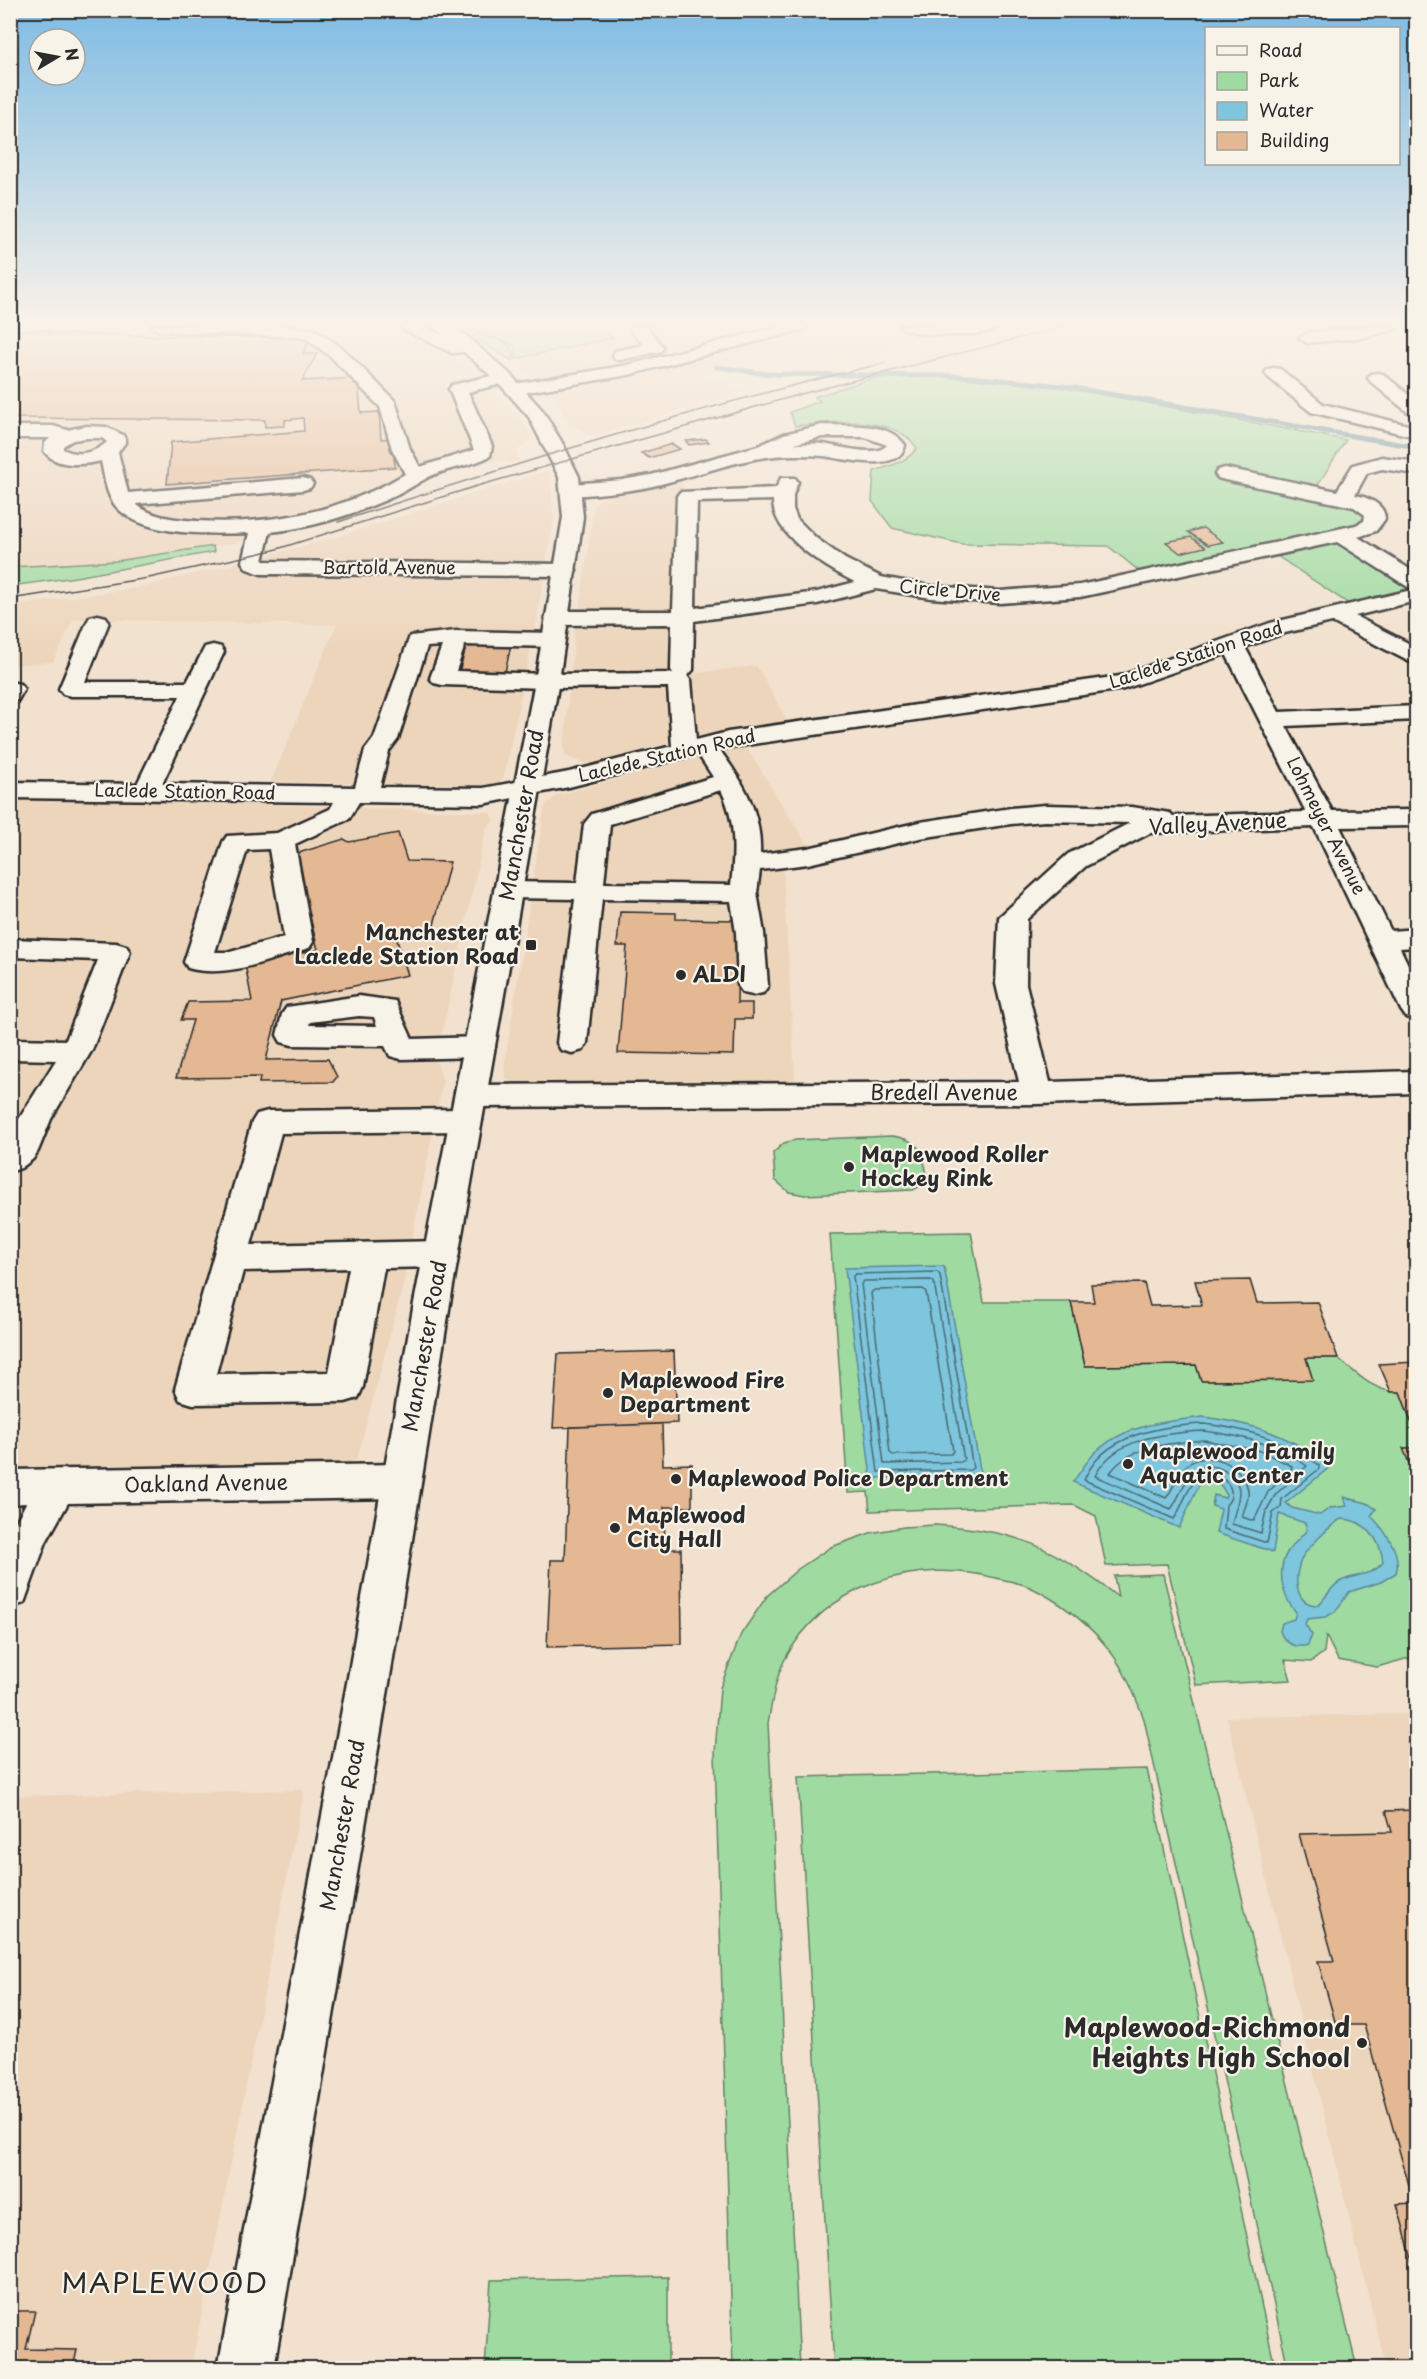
<svg xmlns="http://www.w3.org/2000/svg" width="1427" height="2379" font-family="'Playpen Sans',sans-serif">
	<style>
		.built { fill: #edd5bc }
		.green { fill: #9fdaa1; stroke: #658266; stroke-width: 1.5 }
		.water { fill: #7dc6dd; stroke: #5c8896; stroke-width: 1.5; fill-rule: evenodd }
		.lines { fill: none; stroke-linecap: round; stroke-linejoin: round }
		.shore { stroke: #4c6972; stroke-width: 1.5 }
		.stream { stroke: #5c8896; stroke-width: 5 }
		.building { fill: #e3b893; stroke: #2b2b2b; stroke-width: 1.5 }
		.minor-casing { stroke: #2b2b2b; stroke-width: 5 }
		.major-casing { stroke: #2b2b2b; stroke-width: 5 }
		.minor { fill: #f7f3e8; fill-rule: evenodd }
		.major { fill: #f7f3e8; fill-rule: evenodd }
		.tram { stroke: #2b2b2b; stroke-width: 1.5 }
		.poi-dot { fill: #2b2b2b; stroke: #f7f3e8; stroke-width: 2 }
		.labels { text-anchor: middle; stroke-width: 4.5; stroke-linejoin: round; paint-order: stroke }
		.far-street-label { font-size: 18px; fill: #2b2b2b; stroke: #f7f3e8 }
		.street-label { font-size: 21px; fill: #2b2b2b; stroke: #f7f3e8 }
		.poi-label { font-size: 21px; font-weight: bold; fill: #2b2b2b; stroke: #f7f3e8; text-anchor: start }
		.near-poi-label { font-size: 26px; font-weight: bold; fill: #2b2b2b; stroke: #f7f3e8; text-anchor: end }
		.near-quarter-label { font-size: 28px; letter-spacing: 1.5px; fill: #2b2b2b; stroke: #f7f3e8 }
	</style>
	<rect width="100%" height="100%" fill="#f1e1ce"/>
	<filter id="ink" filterUnits="userSpaceOnUse"><feTurbulence type="fractalNoise" baseFrequency=".0167" numOctaves="2"/><feDisplacementMap in="SourceGraphic" scale="12" xChannelSelector="R" yChannelSelector="G"/><feConvolveMatrix kernelMatrix="1 2 1 2 8 2 1 2 1" color-interpolation-filters="sRGB"/></filter>
	<g filter="url(#ink)">
		<path class="built" d="M11,326H399L435,344L476,372L524,423L533,438L517,451L519,461L510,463L504,461L473,464L384,487L358,497L292,517L244,522L247,541L116,561L11,567Z
			M593,326H1038L989,339H914L839,363L772,358L746,359L727,363L704,375L746,392L595,436L585,434L580,428L569,427L554,396L515,359L612,338Z
			M549,470L554,518L535,628L504,776L500,782L489,785L271,782L336,625L74,619L53,662L11,665V606L135,588L247,561L339,536Z
			M683,481L679,612L587,613L582,611L580,607L594,505L601,499L616,494L657,488Z
			M690,621L689,674L757,666L789,724L698,735L600,762L583,763L565,756L564,747L575,629L584,623Z
			M745,745L818,862L783,869L795,1081L512,1082L506,1078L504,1069L544,810L548,803L558,795Z
			M11,796L487,812L492,814L493,822L486,828L436,1061L443,1080L402,1290L357,1459L349,1464L329,1468L11,1473Z
			M1416,1714V2368H1386L1227,1717Z
			M304,1790L191,2368H11L10,1796Z"/>
		<path class="green" d="M454,326H470C481,342 503,333 513,352L512,361Z
			M474,326H594L613,338L515,359L516,348C503,335 483,340 474,326Z
			M956,377L1067,388L1346,440L1317,486L1359,497L1383,512L1385,520L1381,529L1361,536L1360,539L1416,575V577L1407,583L1411,588L1349,604L1265,548L1144,575L1108,546L962,544L892,528L872,501L874,471C891,466 907,462 917,448C894,413 831,422 795,426L790,412L820,401L814,397L873,378Z
			M213,546L214,552L76,577L11,586V567L116,561Z
			M892,1136C920,1140 922,1150 927,1175L919,1187L913,1190L805,1195L789,1192L775,1180L773,1153L784,1143L795,1140Z
			M971,1232L984,1302H1071L1085,1366L1196,1365L1201,1381L1312,1380L1306,1358H1338C1356,1373 1375,1393 1400,1392L1416,1434V1448H1404L1416,1481V1656L1377,1667L1338,1660L1326,1636L1324,1652L1311,1662L1285,1660L1291,1680L1196,1685L1167,1564L1106,1566L1096,1516L1074,1505L870,1511L868,1492L848,1493L830,1234Z
			M935,1525C1017,1530 1053,1547 1118,1597L1114,1576L1163,1574L1357,2368H1288L1144,1719C1133,1690 1122,1663 1101,1640C1082,1619 1056,1600 1032,1588C1021,1583 1008,1581 996,1578C917,1557 823,1584 784,1661C775,1680 772,1703 768,1723L800,2368H733L715,1753L720,1688L741,1634L767,1596L798,1569L831,1547L870,1533L904,1527Z
			M1147,1769L1275,2368H834L798,1777Z
			M668,2277V2368H485L491,2280Z"/>
		<path class="water" d="M944,1266L981,1475L871,1478L845,1268Z
			M1204,1417C1259,1425 1286,1434 1331,1466L1286,1503L1292,1508L1320,1515L1330,1508L1347,1506L1344,1497L1367,1503L1376,1509L1371,1516C1385,1530 1402,1553 1396,1573L1381,1582L1349,1592L1335,1612L1325,1617L1307,1619L1305,1624L1312,1635L1308,1645C1295,1649 1284,1643 1280,1631L1282,1623L1294,1619L1296,1612C1282,1597 1276,1570 1288,1551C1293,1544 1301,1537 1307,1530L1305,1523L1279,1514L1273,1552L1216,1533L1221,1509L1212,1506L1214,1495L1225,1498L1226,1495C1222,1482 1210,1476 1199,1485L1179,1528L1073,1482C1081,1471 1088,1458 1099,1449C1128,1424 1168,1421 1204,1417ZM1341,1519C1364,1519 1381,1539 1383,1562C1375,1575 1354,1575 1341,1581C1330,1587 1327,1597 1318,1605C1294,1605 1294,1578 1301,1560C1304,1551 1332,1524 1341,1519Z"/>
		<g class="lines">
			<path class="shore" d="M937,1272L940,1275L973,1468L970,1470L878,1472L853,1276L855,1274Z
				M931,1280L934,1282L964,1460L961,1462L884,1464L861,1284L864,1281Z
				M923,1289L926,1292L953,1451L951,1454L893,1455L890,1453L871,1293L874,1290Z
				M1204,1424C1247,1429 1284,1439 1319,1465V1469L1282,1499L1281,1507L1273,1513L1267,1543L1224,1529L1226,1505C1243,1488 1215,1466 1199,1478C1186,1487 1183,1507 1174,1519L1084,1480C1103,1434 1160,1426 1204,1424Z
				M1204,1431C1241,1436 1276,1443 1307,1466L1276,1494L1266,1511L1261,1533L1232,1524C1234,1514 1239,1502 1239,1492C1239,1473 1211,1459 1196,1470C1184,1479 1180,1497 1171,1509L1095,1476C1114,1437 1166,1433 1204,1431Z
				M1204,1440L1261,1451L1292,1466L1291,1470L1268,1492L1254,1521L1242,1517C1244,1508 1250,1499 1248,1490C1243,1463 1207,1448 1186,1466C1176,1475 1174,1489 1166,1498L1110,1473C1129,1445 1173,1443 1204,1440Z"/>
			<path class="stream" d="M716,367L769,374L959,376L1063,386L1416,447"/>
		</g>
		<path class="building" d="M10,330H51L48,334L310,338L303,354H317L302,381L358,378L361,413L379,412L381,439L392,438L395,467L167,484L171,442L304,431L303,418L285,420V426L265,427V420L10,418Z
			M706,439L709,442L689,445L686,441Z
			M672,444L680,449L649,458L641,453Z
			M1203,528L1223,542L1208,545L1188,532Z
			M1191,537L1205,547L1180,553L1166,542Z
			M467,644L511,645L505,672H459Z
			M398,833L407,861L450,862L433,929L396,937L408,975L281,1001L266,1060L328,1059L337,1077L333,1082L259,1083L260,1077L176,1078L193,1020H181L188,1002L252,1001L245,964L318,950L295,854L344,839L349,842Z
			M620,912L676,913V919L738,920L737,1003H752V1019H735L734,1055L618,1053L627,946H617Z
			M1250,1280L1257,1303L1318,1302L1338,1358H1306L1313,1380L1201,1381L1196,1365L1085,1366L1071,1302H1094L1091,1284L1144,1283L1150,1306L1202,1305L1195,1281Z
			M674,1351L677,1423L553,1428L558,1354Z
			M1416,1362V1434L1400,1392H1391L1379,1364Z
			M662,1424L663,1465L692,1464V1507H664L665,1549H681L682,1644L547,1647L551,1560H565L570,1427Z
			M1403,1448H1416V1481Z
			M1416,1810V2274L1397,2204L1414,2203L1364,2025H1336L1318,1961H1334L1299,1834L1392,1832L1386,1811Z
			M10,2311H35L26,2349L77,2350L73,2368H10Z"/>
		<g class="lines">
			<defs>
				<path id="minor" d="M151,326H280L314,329L342,348L395,401L410,449L420,467L474,450L449,389L452,385L504,373L510,374L513,378L510,382L468,392L492,446L490,456C472,466 452,467 433,475C421,480 410,489 397,495C358,513 313,528 270,532L263,561L565,564L572,566L576,570L572,574L565,576L261,574L247,569L242,562L249,533C212,534 135,538 112,501C105,489 104,474 101,461C83,465 56,468 44,451L45,443L50,438H10V426H53L67,430L87,426L106,427L123,435L125,439V443L118,452L128,493L303,478L310,480L313,484L310,488L303,490L136,504C152,518 177,519 197,521C270,525 342,512 405,474L392,449L380,407L330,356L304,337L159,331ZM87,438H102L107,442C95,453 77,457 63,449V446L73,440Z
					M630,326H646L663,347L661,351L621,360L615,359L613,355L615,351L644,345L631,331Z
					M780,326H807L805,329L628,375L515,394L509,393L506,389L509,385L515,384L628,365Z
					M900,326H1001C991,338 909,338 900,326Z
					M1370,326H1397L1395,329L1366,337L1307,343L1299,338L1307,333Z
					M1274,368L1280,369L1323,404L1416,427V437L1311,412L1268,377L1265,373L1268,369Z
					M1377,373L1383,374L1416,401V415L1410,414L1371,382L1368,378L1371,374Z
					M822,425C848,426 889,421 905,445C901,474 842,458 823,456C814,455 804,455 795,455C746,455 700,475 653,486C626,492 599,494 571,496L564,494L561,490L564,486L571,484L622,480L651,475L758,446L784,434ZM822,437H865L887,445C877,458 838,446 823,444C813,443 803,444 794,444Z
					M1382,457L1416,462V474L1382,469L1367,473L1355,495C1367,497 1385,504 1385,519L1376,531L1358,537L1416,573V588L1408,587L1337,542L1080,597L1000,603L931,598L876,589L817,604L694,621L693,670L687,676L691,680L696,740L728,732L1120,676L1270,623L1416,589V601L1355,616L1416,647V663L1408,661L1332,622L1285,633L1245,647L1279,712L1416,706V720L1286,726L1332,811L1416,810V826L1340,827L1391,931L1416,929V947L1400,948L1416,981V1020L1406,1017L1401,1010L1314,827L1150,833L1086,866L1027,919L1026,984L1050,1082L1416,1071V1093L1037,1104L471,1107L460,1104L455,1096L460,1088L471,1085L1019,1082L996,984L999,917L1068,854L1130,823L1045,821L1011,824L920,838L808,864L760,870L757,893L764,933L768,986L763,993L753,995L743,993L738,986L736,933L731,901L602,899L587,1043L583,1050L572,1053L561,1050L557,1043L575,899L508,898L498,896L494,890L498,884L508,882L577,883L584,824L592,814L713,777L698,754L569,787L483,804L359,802L349,819L295,844L313,942L309,948C271,959 227,979 188,968L184,962L223,842L227,836L277,833L330,809L334,802L10,798V782L137,784L180,696H71L63,694L59,689L87,622L90,617L98,615L106,617L109,622L85,682H187L205,647L213,645L221,647L224,652L162,784L355,787L365,750L374,738L410,636L456,631L553,633L561,635L564,640L561,645L553,647L465,645L456,671L547,674L673,673L671,670L672,624L556,625L548,623L545,618L548,613L556,611H673L677,496L680,492L776,488L781,478H795L798,482L793,495V509L797,519L816,538L845,559L881,577L931,586L1000,591L1080,585L1356,525L1364,521L1365,515L1354,507L1225,480L1218,478L1215,474L1218,470L1225,468L1337,491L1353,465ZM773,500C772,536 827,568 855,582L817,592L695,608L697,502ZM442,646L430,678L434,683L442,685L547,688L668,687L672,746L569,772L483,788L380,787L389,751L398,739L427,647ZM1226,654L1306,812L1173,816L1170,813L1132,807L1045,805L1011,808L920,822L808,848L760,854C762,812 742,780 719,749L1124,689ZM721,790C736,820 735,852 731,885L604,883L610,824ZM269,849L284,937L230,952H215L247,850Z
					M10,682L20,684L24,689L18,700L10,702Z
					M10,939L116,943L126,946L130,952L92,1050L51,1119L38,1151L33,1159L21,1168L10,1172V1140L19,1119L56,1060L10,1059V1039L66,1040L98,960L11,957Z
					M359,996L395,1001L412,1039L480,1037L491,1040L495,1047L491,1054L480,1057L401,1059L390,1056L385,1046L292,1045L281,1042L277,1035L282,1014L287,1007ZM359,1016L374,1017L377,1026L309,1025L310,1022Z
					M466,1109L477,1112L482,1120L477,1128L466,1131L281,1133L251,1245L442,1241L454,1245L459,1254L454,1263L442,1267L384,1268L363,1387L358,1398L345,1402L193,1404L180,1400L175,1389L252,1122L257,1114L268,1111ZM349,1268L329,1372L216,1374L243,1271Z
					M402,1464L416,1469L421,1481L416,1493L402,1498L68,1503L46,1542L24,1603L10,1608V1533L26,1503L10,1504V1470Z"/>
				<path id="major" d="M401,326H422L444,336L432,326H451L465,335L510,374L543,411L564,446L579,477L583,517L559,681L450,1303L389,1683L274,2368H218L347,1683L414,1303L535,681L563,517L559,477L529,417L498,382L464,352L452,353L403,329Z"/>
			</defs>
			<use href="#minor" class="minor-casing"/>
			<use href="#major" class="major-casing"/>
			<use href="#minor" class="minor"/>
			<use href="#major" class="major"/>
			<path class="tram" d="M338,522C518,463 700,406 885,363
				M10,599L149,578L274,550L477,486L805,393L1067,326"/>
		</g>
	</g>
	<linearGradient id="sky" x2="0" y2="1"><stop stop-color="#7dbbe4"/><stop offset="0.49" stop-color="#f9f2e9"/><stop offset="1" stop-color="#f9f2e9" stop-opacity="0"/></linearGradient>
	<rect width="1427" height="659" fill="url(#sky)"/>
	<g class="poi-dot">
		<rect x="525" y="939" width="12" height="12" rx="3"/>
		<circle cx="681" cy="975" r="6"/>
		<circle cx="849" cy="1167" r="6"/>
		<circle cx="608" cy="1393" r="6"/>
		<circle cx="1128" cy="1464" r="6"/>
		<circle cx="676" cy="1479" r="6"/>
		<circle cx="615" cy="1528" r="6"/>
		<circle cx="1362" cy="2043" r="6"/>
	</g>
	<g class="labels">
		<g class="far-street-label">
			<text x="389" y="574">Bartold Avenue</text>
			<text transform="translate(950 591) rotate(5)" y="6">Circle Drive</text>
			<text transform="translate(1196 655) rotate(-18)" y="6">Laclede Station Road</text>
			<text transform="translate(667 756) rotate(-13)" y="6">Laclede Station Road</text>
			<text transform="translate(185 792) rotate(1)" y="6">Laclede Station Road</text>
			<text transform="translate(1326 826) rotate(63)" y="6">Lohmeyer Avenue</text>
		</g>
		<g class="street-label">
			<text transform="translate(522 815) rotate(-80)" y="7">Manchester Road</text>
			<text transform="translate(1218 824) rotate(-3)" y="7">Valley Avenue</text>
			<text x="944" y="1100">Bredell Avenue</text>
			<text transform="translate(425 1346) rotate(-80)" y="7">Manchester Road</text>
			<text transform="translate(206 1484) rotate(-1)" y="7">Oakland Avenue</text>
			<text transform="translate(343 1825) rotate(-80)" y="7">Manchester Road</text>
		</g>
		<g class="poi-label">
			<text x="519" y="940" text-anchor="end">Manchester at<tspan x="519" dy="24">Laclede Station Road</tspan></text>
			<text x="693" y="982">ALDI</text>
			<text x="861" y="1162">Maplewood Roller<tspan x="861" dy="24">Hockey Rink</tspan></text>
			<text x="620" y="1388">Maplewood Fire<tspan x="620" dy="24">Department</tspan></text>
			<text x="1140" y="1459">Maplewood Family<tspan x="1140" dy="24">Aquatic Center</tspan></text>
			<text x="688" y="1486">Maplewood Police Department</text>
			<text x="627" y="1523">Maplewood<tspan x="627" dy="24">City Hall</tspan></text>
		</g>
		<g class="near-poi-label">
			<text x="1350" y="2037">Maplewood-Richmond<tspan x="1350" dy="30">Heights High School</tspan></text>
		</g>
		<g class="near-quarter-label">
			<text x="165" y="2293">MAPLEWOOD</text>
		</g>
	</g>
	<rect width="1427" height="2379" fill="none" stroke="#f7f3e8" stroke-width="36"/>
	<rect x="18" y="18" width="1391" height="2343" fill="none" stroke="#2b2b2b" stroke-width="2" filter="url(#ink)"/>
	<rect x="1205" y="27" width="195" height="138" fill="#f7f3e8" stroke="#a5a39c" stroke-width="1.5"/>
	<rect x="1217" y="46" width="30" height="9" fill="#f7f3e8" stroke="#a5a39c" stroke-width="1.5"/>
	<text x="1259" y="57" font-size="18" fill="#2b2b2b">Road</text>
	<rect x="1217" y="72" width="30" height="18" fill="#9fdaa1" stroke="#a5a39c" stroke-width="1.5"/>
	<text x="1259" y="87" font-size="18" fill="#2b2b2b">Park</text>
	<rect x="1217" y="102" width="30" height="18" fill="#7dc6dd" stroke="#a5a39c" stroke-width="1.5"/>
	<text x="1259" y="117" font-size="18" fill="#2b2b2b">Water</text>
	<rect x="1217" y="132" width="30" height="18" fill="#e3b893" stroke="#a5a39c" stroke-width="1.5"/>
	<text x="1259" y="147" font-size="18" fill="#2b2b2b">Building</text>
	<g transform="translate(57 57) rotate(80)"><circle r="28" fill="#f7f3e8" stroke="#a5a39c" stroke-width="1.5"/>
	<path d="M0-4.5L10 22L0 15L-10 22Z" fill="#2b2b2b"/>
	<text y="-9" font-size="16" font-weight="bold" text-anchor="middle" fill="#2b2b2b">N</text>
	</g>
</svg>
